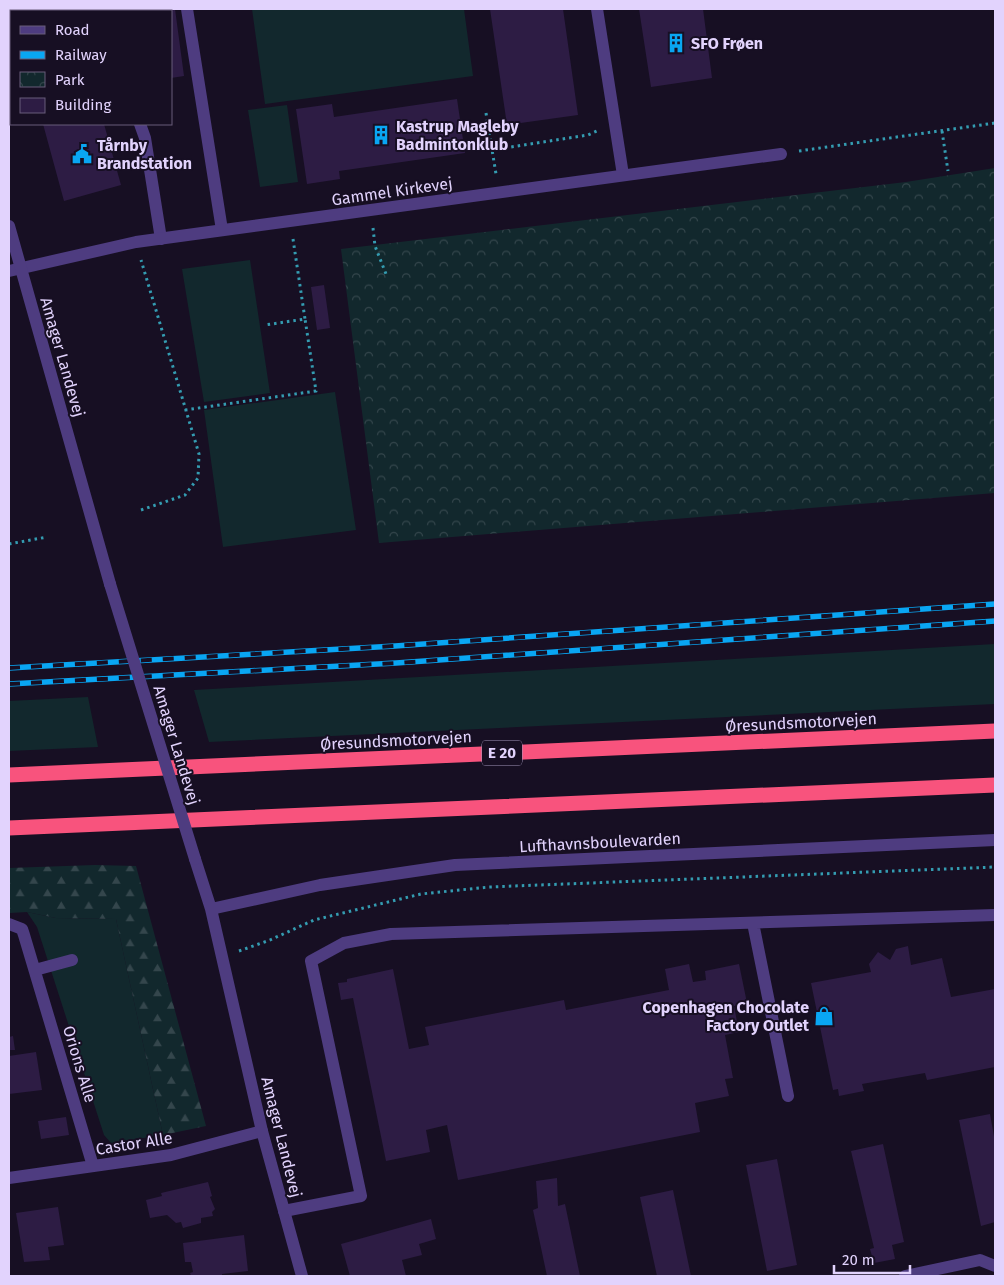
<svg xmlns="http://www.w3.org/2000/svg" width="1004" height="1285" font-family="'Fira Sans',sans-serif">
	<style>
		.grass { fill: #12282d }
		.forest { fill: url(#forest-firs) }
		.park { fill: url(#park-crowns) }
		.building { fill: #2d1c44 }
		.lines { fill: none; stroke-linecap: round; stroke-linejoin: round }
		.path { stroke: #349cb1; stroke-width: 3; stroke-dasharray: 2.5 4; stroke-linecap: butt }
		.service { stroke: #4e3c80; stroke-width: 12 }
		.minor { stroke: #4e3c80; stroke-width: 12 }
		.tertiary { stroke: #4e3c80; stroke-width: 12 }
		.motorway { stroke: #f8537d; stroke-width: 15 }
		.rail-casing { stroke: #09a6f3; stroke-width: 5.5 }
		.rail { stroke: #170f23; stroke-width: 4; stroke-dasharray: 11; stroke-linecap: butt }
		.tertiary-bridge { stroke: #4e3c80; stroke-width: 12 }
		.labels { text-anchor: middle; stroke-width: 4; stroke-linejoin: round; paint-order: stroke }
		.shield { fill: #170f23; stroke: #a598bc; stroke-width: 1 }
		.shield-label { font-size: 15px; font-weight: bold; fill: #e2d3fd }
		.poi-label { font-size: 16px; font-weight: bold; fill: #e2d3fd; stroke: #170f23; text-anchor: start }
		.street-label { font-size: 16px; fill: #e2d3fd; stroke: #170f23 }
	</style>
	<defs>
		<pattern id="forest-firs" width="22" height="20" patternUnits="userSpaceOnUse" patternTransform="scale(1.25)"><rect width="22" height="20" fill="#12282d"/><path d="M5 1l3.5 6h-7zM16 11l3.5 6h-7z" fill="#34464c"/></pattern>
		<pattern id="park-crowns" width="20" height="18" patternUnits="userSpaceOnUse" patternTransform="scale(1.25)"><rect width="20" height="18" fill="#12282d"/><path d="M2 6a3 3 0 1 1 6 0M12 15a3 3 0 1 1 6 0" fill="none" stroke="#34464c"/></pattern>
	</defs>
	<rect width="100%" height="100%" fill="#170f23"/>
	<path class="grass" d="M252,9H464L473,76L265,104Z
		M287,105L298,182L260,187L248,110Z
		M250,260L270,393L204,402L182,269Z
		M335,392L356,530L223,547L204,410Z
		M995,644V704L209,742L194,690Z
		M88,697L98,747L9,751V701Z
		M27,912L56,918L116,919L163,1135L111,1143L104,1135L37,927Z"/>
	<path class="forest" d="M95,865L136,866L206,1126L163,1135L116,919L56,918L27,912L9,913V868Z"/>
	<path class="park" d="M995,168V493L379,543L341,249L906,182Z"/>
	<path class="building" d="M175,9L184,76L171,78V11L156,10Z
		M490,9H563L578,115L507,125Z
		M639,9H703L712,78L651,87Z
		M457,99L465,153L339,171L340,179L307,184L296,109L332,104L334,117Z
		M43,124H104L121,185L64,201Z
		M324,285L330,328L317,330L311,287Z
		M908,946L911,965L942,958L951,997L995,989V1067L927,1080L925,1073L862,1084L864,1091L839,1096L838,1089L833,1090L811,983L871,972L869,964L878,952L890,960L896,949Z
		M689,964L693,982L706,980L705,971L739,964L747,1003L734,1006L739,1032L725,1035L733,1078L725,1079L729,1096L695,1103L700,1132L458,1180L447,1125L426,1130L430,1152L386,1161L353,998L341,1000L338,983L347,982V979L393,969L409,1049L429,1045L425,1027L564,1000L566,1010L669,990L665,969Z
		M13,1036L15,1050H9V1037Z
		M36,1052L42,1090L9,1094V1056Z
		M990,1114L995,1142V1222L981,1226L959,1120Z
		M66,1117L69,1135L41,1139L38,1121Z
		M883,1144L904,1242L892,1245L895,1259L874,1263L870,1249L874,1248L851,1151Z
		M777,1159L797,1265L767,1271L746,1165Z
		M557,1178L558,1206L565,1204L580,1276H547L533,1210L538,1208L536,1181Z
		M208,1182L212,1196L210,1197L215,1209L212,1212L213,1216L201,1218V1223L183,1228L181,1222L176,1223L167,1215L150,1218L146,1200L162,1196L161,1193Z
		M673,1190L691,1276H657L640,1197Z
		M58,1207L64,1245L48,1247L50,1260L24,1262L16,1213Z
		M431,1219L436,1239L419,1244L422,1255L402,1260L406,1276H350L341,1244Z
		M244,1235L248,1271L222,1274V1276H191L190,1273L193,1272L191,1262H185L183,1243Z"/>
	<g class="lines">
		<path class="path" d="M486,113L496,174
			M942,131L948,171
			M492,150L588,135L597,131
			M799,151L995,123
			M373,228L375,246L386,274
			M293,239L305,319
			M185,410L316,391L305,319L265,325
			M141,510L185,495L198,478L199,454L141,260
			M9,544L47,537
			M239,951L270,940L314,920L421,894L489,887L995,867"/>
		<path class="service" d="M90,9L95,11
			M187,9L222,230
			M597,9L623,175
			M20,11L28,9
			M9,15L11,14
			M140,124L145,138L161,239
			M753,923L788,1096
			M284,1211L361,1196L311,961L344,943L391,934L995,915"/>
		<path class="minor" d="M9,271L136,242L781,154
			M9,924L22,929L24,935L93,1166
			M35,970L72,960
			M9,1178L171,1155L262,1131
			M905,1276L980,1260L995,1266"/>
		<path class="tertiary" d="M9,226L110,584
			M195,859L211,909L262,1131L302,1276
			M211,909L320,885L455,865L995,840"/>
		<path class="motorway" d="M9,775L995,731
			M9,828L995,785"/>
		<defs>
			<path id="rail" d="M9,668L395,646L995,604
				M9,684L396,663L995,621"/>
		</defs>
		<use href="#rail" class="rail-casing"/>
		<use href="#rail" class="rail"/>
		<path class="tertiary-bridge" d="M110,584L195,859"/>
	</g>
	<defs>
		<symbol id="building-bare" viewBox="-9 -9 18 18"><path d="M-4-6H4V6H1V3H-1V6H-4ZM-2.5-4.3h1.7v1.8h-1.7ZM.8-4.3h1.7v1.8H.8ZM-2.5-1h1.7V.8h-1.7ZM.8-1h1.7V.8H.8Z" fill="#09a6f3" stroke="#170f23" stroke-width="2.5" paint-order="stroke"/></symbol>
		<symbol id="civic-bare" viewBox="-9 -9 18 18"><path d="M-.6-6.5H3V-4.5H.6V-3L4-1V1h2V6H-6V1h2V-1L-.6-3ZM-1.2 2.5V6h2.4V2.5Z" fill="#09a6f3" stroke="#170f23" stroke-width="2.5" paint-order="stroke"/></symbol>
		<symbol id="shop-bare" viewBox="-9 -9 18 18"><path d="M-5-2.5h2.3a2.7 3.5 0 0 1 5.4 0H5L5.5 6h-11ZM-1.5-2.5h3a1.5 2.3 0 0 0-3 0Z" fill="#09a6f3" stroke="#170f23" stroke-width="2.5" paint-order="stroke"/></symbol>
	</defs>
	<g fill-rule="evenodd">
		<use href="#building-bare" x="662" y="29" width="28" height="28"/>
		<use href="#building-bare" x="367" y="121" width="28" height="28"/>
		<use href="#civic-bare" x="68" y="140" width="28" height="28"/>
		<use href="#shop-bare" x="810" y="1002" width="28" height="28"/>
	</g>
	<g class="labels">
		<rect class="shield" x="482" y="740.5" width="40" height="25" rx="4"/>
		<g class="shield-label">
			<text x="502" y="758">E 20</text>
		</g>
		<g class="poi-label">
			<text x="691" y="49">SFO Frøen</text>
			<text x="396" y="132">Kastrup Magleby<tspan x="396" dy="18">Badmintonklub</tspan></text>
			<text x="97" y="151">Tårnby<tspan x="97" dy="18">Brandstation</tspan></text>
			<text x="809" y="1013" text-anchor="end">Copenhagen Chocolate<tspan x="809" dy="18">Factory Outlet</tspan></text>
		</g>
		<g class="street-label">
			<text transform="translate(392 191) rotate(-8)" y="6">Gammel Kirkevej</text>
			<text transform="translate(63 357) rotate(74)" y="6">Amager Landevej</text>
			<text transform="translate(801 722) rotate(-3)" y="6">Øresundsmotorvejen</text>
			<text transform="translate(396 740) rotate(-3)" y="6">Øresundsmotorvejen</text>
			<text transform="translate(177 745) rotate(73)" y="6">Amager Landevej</text>
			<text transform="translate(600 842) rotate(-3)" y="6">Lufthavnsboulevarden</text>
			<text transform="translate(80 1064) rotate(73)" y="6">Orions Alle</text>
			<text transform="translate(282 1137) rotate(76)" y="6">Amager Landevej</text>
			<text transform="translate(134 1143) rotate(-9)" y="6">Castor Alle</text>
		</g>
	</g>
	<rect width="1004" height="1285" fill="none" stroke="#e2d3fd" stroke-width="20"/>
	<rect x="10" y="10" width="162" height="115" fill="#170f23" stroke="#685d7a"/>
	<rect x="20" y="26" width="25" height="8" fill="#4e3c80" stroke="#685d7a"/>
	<text x="55" y="35" font-size="15" fill="#e2d3fd">Road</text>
	<rect x="20" y="51" width="25" height="8" fill="#09a6f3" stroke="#685d7a"/>
	<text x="55" y="60" font-size="15" fill="#e2d3fd">Railway</text>
	<rect x="20" y="72" width="25" height="15" fill="url(#park-crowns)" stroke="#685d7a"/>
	<text x="55" y="85" font-size="15" fill="#e2d3fd">Park</text>
	<rect x="20" y="98" width="25" height="15" fill="#2d1c44" stroke="#685d7a"/>
	<text x="55" y="110" font-size="15" fill="#e2d3fd">Building</text>
	<path d="M834 1265v8h76v-8" fill="none" stroke="#e2d3fd" stroke-width="2.5"/>
	<text x="842" y="1265" font-size="15" fill="#e2d3fd" stroke="#170f23" stroke-width="4" paint-order="stroke">20 m</text>
</svg>
